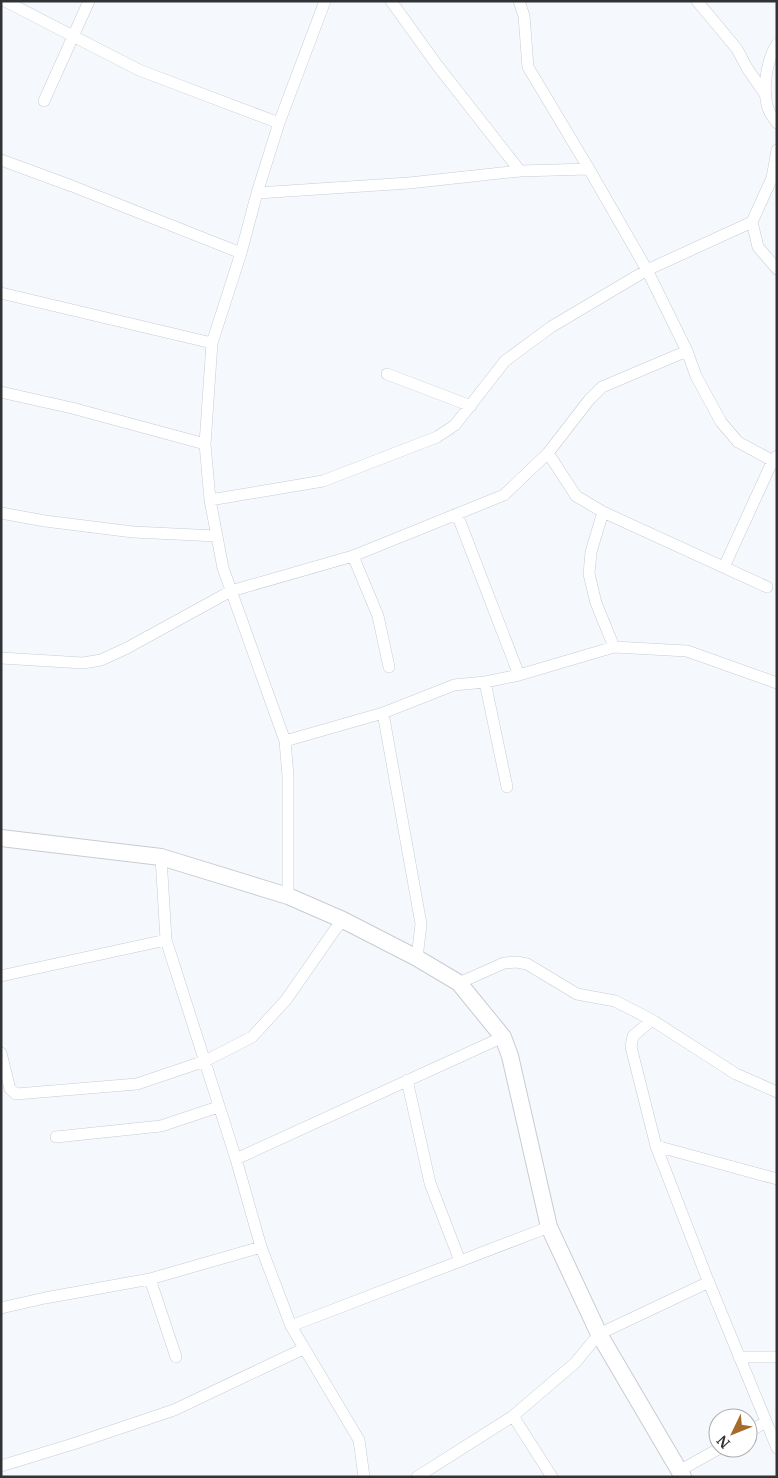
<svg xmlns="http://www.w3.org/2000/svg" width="778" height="1478" font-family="Merriweather,serif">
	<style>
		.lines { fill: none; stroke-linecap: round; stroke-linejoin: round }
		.street-casing { stroke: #c8ccd1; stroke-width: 12 }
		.secondary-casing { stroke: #c8ccd1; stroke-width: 18 }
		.street { stroke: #fff; stroke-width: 11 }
		.secondary { stroke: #fff; stroke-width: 16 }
	</style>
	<rect width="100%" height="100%" fill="#f5f9fe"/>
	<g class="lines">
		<defs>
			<path id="street" d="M5,1L139,70L279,123
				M391,1L437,65L520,171
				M519,1L524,16L528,67L589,169L647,270L687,351L696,376L721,422L738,442L777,463
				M697,1L737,49L747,68L765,94
				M777,44C766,61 761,94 770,113C772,116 775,120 777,123
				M44,101L89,1
				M777,150L772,178L752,222L758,247L777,269
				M1,160L72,186L241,253
				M257,193L409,183L520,171L589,169
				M1,293L212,343
				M387,374L471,406
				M1,392L72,408L205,444
				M548,453L576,496L603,512L767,587
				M210,500L323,481L437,437L455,425L505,361L551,327L647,270L752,222
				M603,512L591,552L589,574L596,603L614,647
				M1,513L45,521L133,532L217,536
				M457,514L519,675
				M353,556L378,616L389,667
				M724,567L773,460L777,456
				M1,658L83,663L101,660L127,648L231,591L353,556L504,495L548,453L589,400L602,387L687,351
				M485,682L507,787
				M383,713L421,924L417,958
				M285,741L383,713L454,685L485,682L519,675L614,647L687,651L777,683
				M161,857L166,940L236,1159L261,1247L291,1326L359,1440L364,1477
				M288,896V776L285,741L223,568L210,500L205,444L212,343L241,253L257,193L279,123L325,1
				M1,976L166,940
				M459,983L504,963L517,962L527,964L577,994L615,1001L652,1020L736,1074L777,1092
				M652,1020L633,1036L631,1047L656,1146L707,1278L777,1448
				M1,1053L10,1089L16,1094L137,1084L205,1061L252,1037L286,1000L334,931L343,920
				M407,1080L430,1183L460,1261
				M56,1137L161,1126L218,1107
				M656,1146L777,1179
				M236,1159L503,1037
				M150,1279L176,1357
				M1,1308L45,1298L150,1279L261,1247
				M291,1326L549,1227
				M739,1357H777
				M513,1416L552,1477
				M748,1432L766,1422
				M1,1466L76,1443L174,1410L303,1349
				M679,1471L720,1448
				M417,1477L513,1416L575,1363L599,1334L709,1282"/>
			<path id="secondary" d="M1,838L161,857L288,896L343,920L417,958L459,983L503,1037L510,1056L549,1227L599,1334L683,1477"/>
		</defs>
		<use href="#street" class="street-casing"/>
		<use href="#secondary" class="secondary-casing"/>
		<use href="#street" class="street"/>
		<use href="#secondary" class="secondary"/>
	</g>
	<rect width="778" height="1478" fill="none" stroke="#303234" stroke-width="5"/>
	<g transform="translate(733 1433) rotate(227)"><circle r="24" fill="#ffffff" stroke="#acadae"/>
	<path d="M0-4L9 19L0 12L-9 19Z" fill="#a56b2a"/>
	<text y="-8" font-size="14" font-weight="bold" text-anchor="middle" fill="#303234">N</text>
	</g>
</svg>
